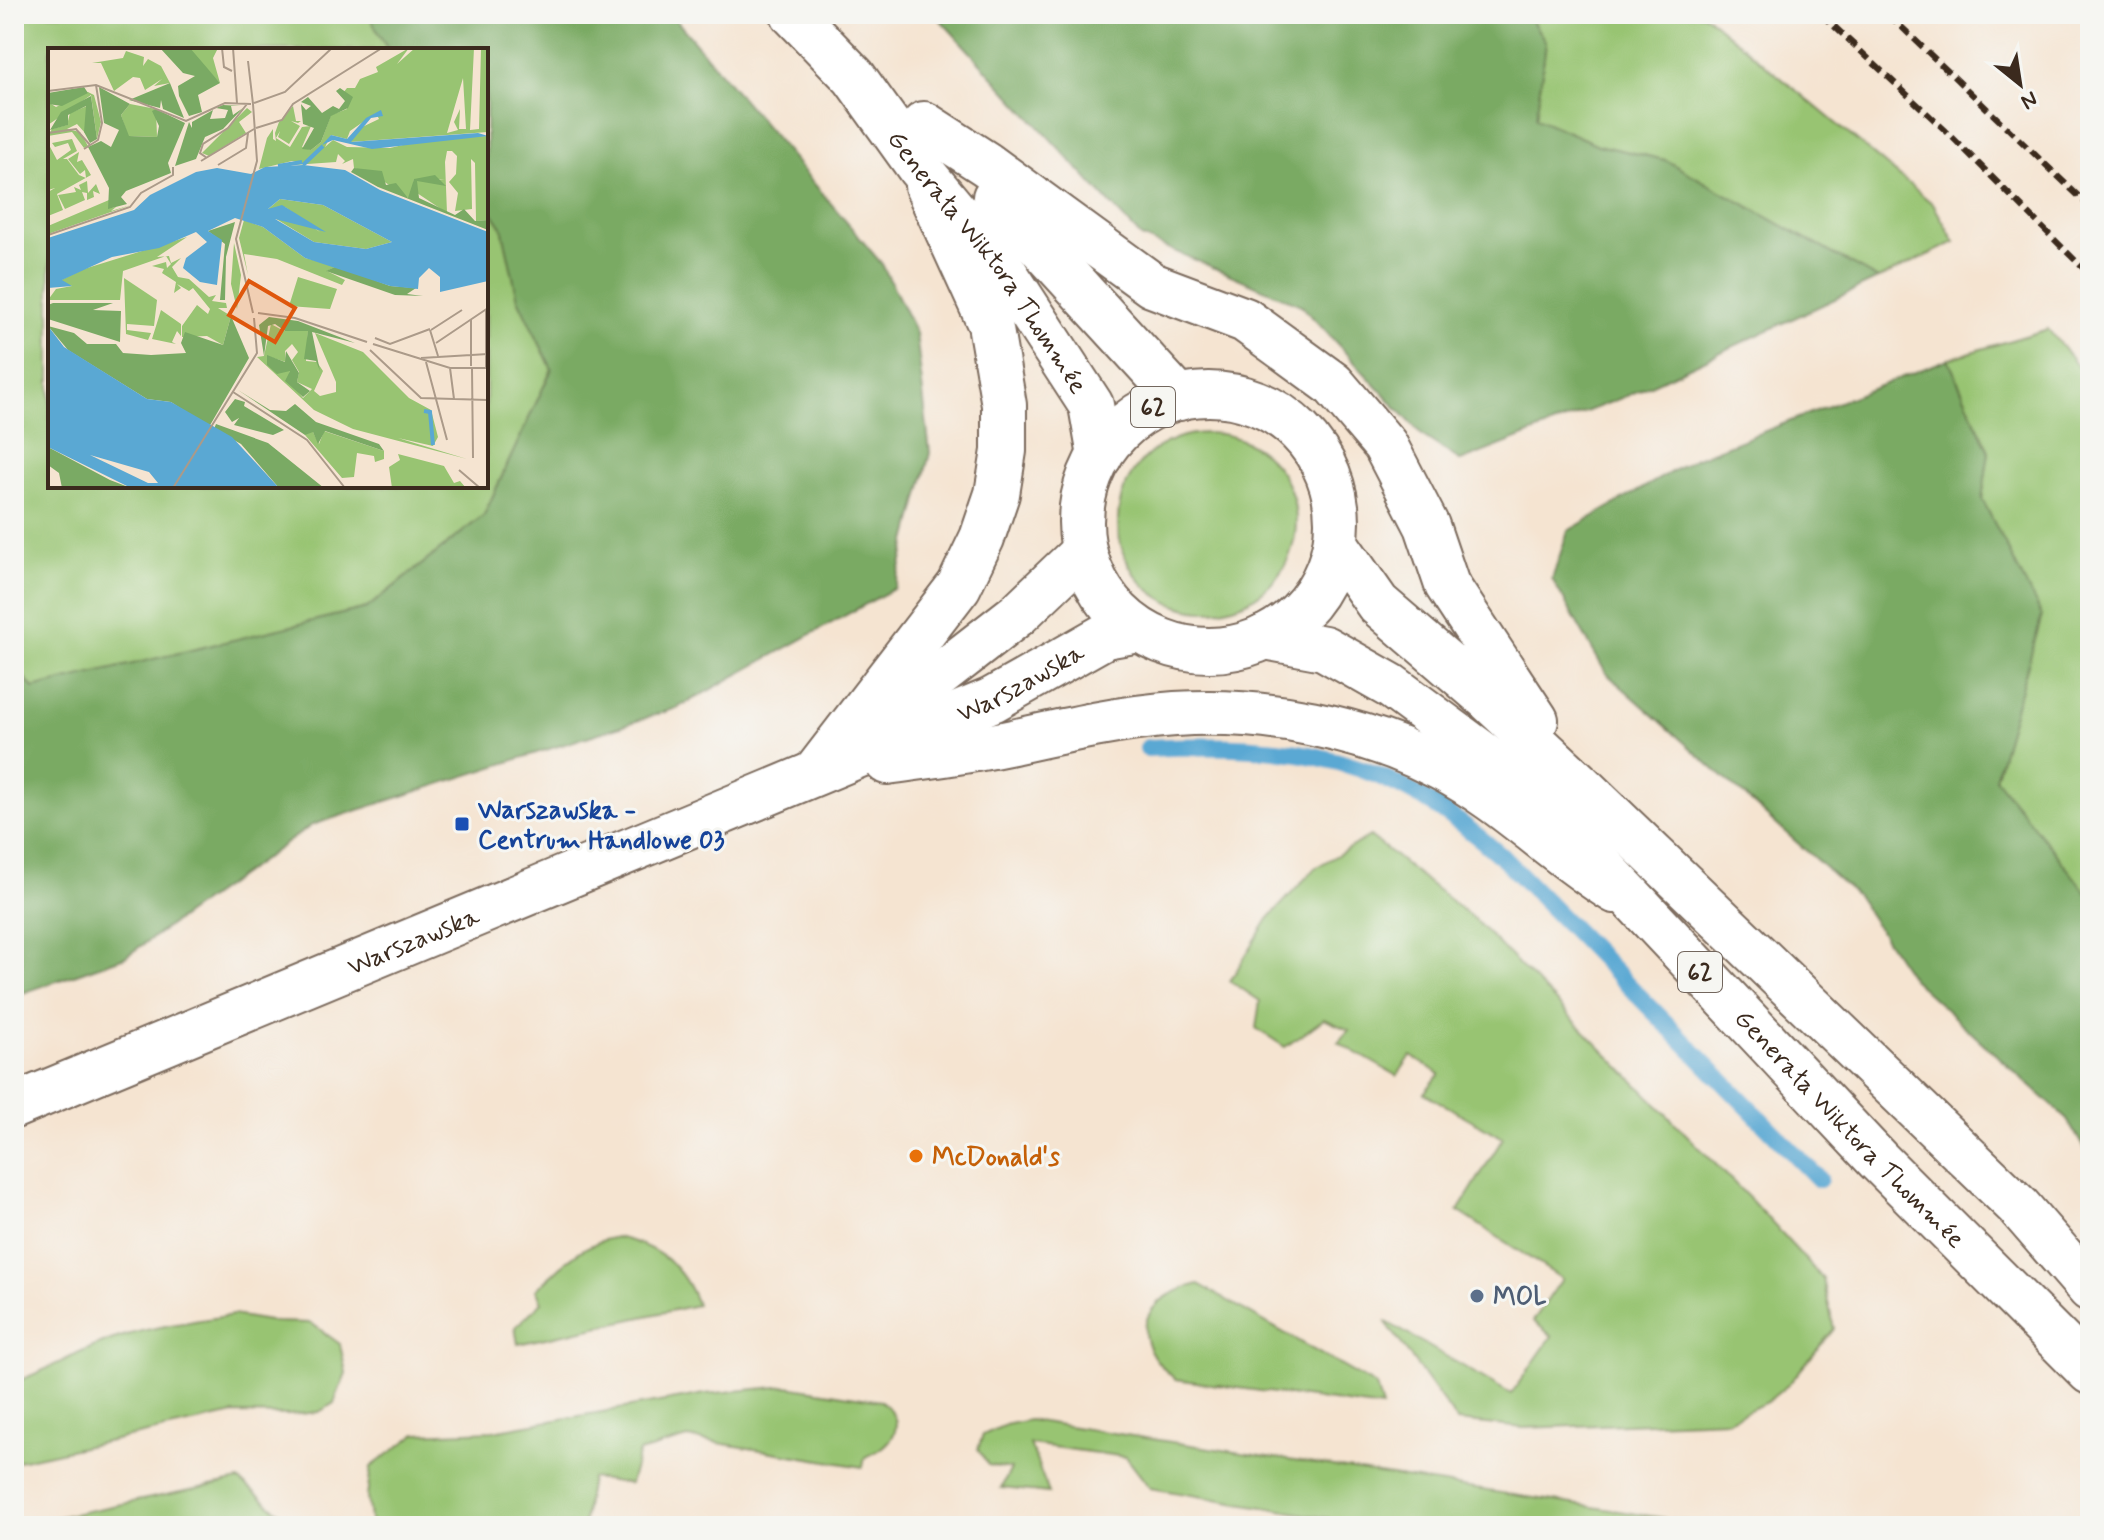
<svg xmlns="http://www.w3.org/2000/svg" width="2104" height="1540" font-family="Mynerve,sans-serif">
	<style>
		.green { fill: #98c472; stroke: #6a7748; stroke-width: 2 }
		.forest { fill: #7aaa64; stroke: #5a6a41; stroke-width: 2 }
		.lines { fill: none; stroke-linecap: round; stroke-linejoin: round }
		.stream { stroke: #5aa8d3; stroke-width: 18 }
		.secondary-casing { stroke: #7c6b5d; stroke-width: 48 }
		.primary-casing { stroke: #7c6b5d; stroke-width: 48 }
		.secondary { stroke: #fff; stroke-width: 44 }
		.primary { stroke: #fff; stroke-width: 44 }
		.rail { stroke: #3b2a1e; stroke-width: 6; stroke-dasharray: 12 6; stroke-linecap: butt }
		.transit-dot { fill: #1a4fb4; stroke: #f6f6f2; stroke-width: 3 }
		.food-dot { fill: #e8710a; stroke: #f6f6f2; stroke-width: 3 }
		.service-dot { fill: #5c6f8a; stroke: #f6f6f2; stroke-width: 3 }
		.labels { text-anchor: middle; stroke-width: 6; stroke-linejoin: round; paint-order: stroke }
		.shield { fill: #f6f6f2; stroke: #73675e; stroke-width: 2 }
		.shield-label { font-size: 24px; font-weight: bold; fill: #3b2a1e }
		.street-label { font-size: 26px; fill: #3b2a1e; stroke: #f6f6f2 }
		.transit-label { font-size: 26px; font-weight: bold; fill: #164399; stroke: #f6f6f2; text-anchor: start }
		.food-label { font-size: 26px; font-weight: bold; fill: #c56008; stroke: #f6f6f2; text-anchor: start }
		.service-label { font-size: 26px; font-weight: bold; fill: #4e5e75; stroke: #f6f6f2; text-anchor: start }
		.inset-river { fill: none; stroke: #5aa8d3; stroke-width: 4 }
		.inset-road { fill: none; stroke: #ab9a89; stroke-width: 2 }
		.view { fill: #df570d; fill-opacity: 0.15; stroke: #df570d; stroke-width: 4 }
		.inset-edge { fill: none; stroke: #3b2a1e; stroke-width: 4 }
	</style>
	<rect width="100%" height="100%" fill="#f6f6f2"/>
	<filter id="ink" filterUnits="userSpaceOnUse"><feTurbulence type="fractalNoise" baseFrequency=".0125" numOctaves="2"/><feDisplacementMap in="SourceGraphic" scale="16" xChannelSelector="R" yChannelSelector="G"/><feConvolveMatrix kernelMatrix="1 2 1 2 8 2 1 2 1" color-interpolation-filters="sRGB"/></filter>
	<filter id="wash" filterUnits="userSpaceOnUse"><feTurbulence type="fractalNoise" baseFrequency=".006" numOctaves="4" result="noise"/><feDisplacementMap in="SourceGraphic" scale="32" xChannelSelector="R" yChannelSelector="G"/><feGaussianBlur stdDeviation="1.8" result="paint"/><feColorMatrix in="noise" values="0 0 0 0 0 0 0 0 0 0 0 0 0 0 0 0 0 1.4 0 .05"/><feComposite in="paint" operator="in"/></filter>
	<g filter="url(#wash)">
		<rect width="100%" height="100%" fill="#f5e4d1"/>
		<path class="green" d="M14,14H368L388,50H50V486H486V204L502,227L518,299L552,369L484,515L367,608L33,688L14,666Z
			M1527,14H1704L1933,204L1955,242L1878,279L1665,160L1598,145L1536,118L1546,42Z
			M2048,329L2090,382V897L1995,779L2041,616L1982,499L1989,451L1948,359Z
			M1118 522a89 89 0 1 1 178 0a89 89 0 1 1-178 0Z
			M1370,836L1475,920L1750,1199L1823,1279L1834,1329L1789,1384L1767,1402L1728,1420L1524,1428L1457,1421L1385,1321L1511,1394L1552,1336L1533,1321L1562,1279L1458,1211L1503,1138L1424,1093L1440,1074L1411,1056L1397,1076L1338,1042L1349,1030L1324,1019L1285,1047L1256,1028L1260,1001L1230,981L1268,919L1315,868Z
			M616,1237C657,1246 683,1265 697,1305L518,1344L515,1327L542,1302L536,1290C562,1265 580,1244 616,1237Z
			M1199,1284L1376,1386L1382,1408L1175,1379C1126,1339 1139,1298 1199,1284Z
			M233,1315L275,1322L311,1323L340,1344L346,1373L334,1403L319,1412L289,1415L234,1414L14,1462V1382C49,1370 82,1349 117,1338C155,1326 194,1321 233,1315Z
			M787,1386L881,1401C910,1424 892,1446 865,1457L863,1467L688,1438L639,1452L630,1484L591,1478L583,1526H371L367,1497L371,1467L416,1434L493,1431L705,1394Z
			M1029,1420L1715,1526H1375L1150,1488L1126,1457L1030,1444L1049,1493L1001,1488L1011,1469L988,1465L978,1449L983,1435L1005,1425Z
			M239,1480L297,1526H14Z"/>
		<path class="forest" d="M368,14H671L882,264L916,333L930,453L895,588L677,708L312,825L125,957L14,996V666L33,688L367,608L484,515L552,369L518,299L502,227L486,204V50H388Z
			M935,14H1527L1546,42L1536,118L1598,145L1665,160L1878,279L1629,395L1461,461L1423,436L1301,305L1141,237Z
			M1948,359L1989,452L1982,499L2042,616L1995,778L2090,897V1159L2067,1119L1912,979L1856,895L1606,673L1552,579L1568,531L1694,459Z"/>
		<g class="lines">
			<path class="stream" d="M1148,748C1296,741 1388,755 1502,857L1819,1179"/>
		</g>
	</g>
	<g filter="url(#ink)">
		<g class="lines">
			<defs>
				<g id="secondary">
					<path d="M869,730L1018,614L1084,551"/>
					<path d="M887,762C929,756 972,751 1013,742C1067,730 1120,718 1175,714C1263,708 1363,727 1441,768C1503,800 1555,854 1615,891"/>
					<path d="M815,773L959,586L982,538L997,494L1004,451V405L990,324L927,186"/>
					<path id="s1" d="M14,1106L992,700L1105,636L1139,630"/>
				</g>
				<g id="primary">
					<path id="s2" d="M793,14L854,77L920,169L1000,265L1091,405L1100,456"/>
					<path d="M924,124L986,164L1152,285L1245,320L1333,384L1385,445L1427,526L1447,585L1536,720"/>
					<path d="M995,197L1179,398"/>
					<circle cx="1209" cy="522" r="128"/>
					<path d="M1336,544L1378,604L1485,696L1577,782L2018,1206L2090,1289"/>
					<path id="s3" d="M1265,637L1324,648L1391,686L1491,760L1566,828L1878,1160L2090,1372"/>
				</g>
			</defs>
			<use href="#secondary" class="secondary-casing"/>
			<use href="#primary" class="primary-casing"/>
			<use href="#secondary" class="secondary"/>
			<use href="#primary" class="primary"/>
			<path class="rail" d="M1821,14L1946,131L2090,275
				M1888,14L2090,207"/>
		</g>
	</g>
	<rect class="transit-dot" x="454" y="816" width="16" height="16" rx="4"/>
	<circle class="food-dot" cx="916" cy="1156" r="8"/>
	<circle class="service-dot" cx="1477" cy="1296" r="8"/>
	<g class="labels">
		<g class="shield">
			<rect x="1131" y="387" width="44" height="40" rx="6"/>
			<rect x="1678" y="952" width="44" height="40" rx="6"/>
		</g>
		<g class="shield-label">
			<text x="1153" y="415">62</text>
			<text x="1700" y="980">62</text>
		</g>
		<g class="street-label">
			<text dy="9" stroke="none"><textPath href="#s2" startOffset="316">Generała Wiktora Thommée</textPath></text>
			<text dy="9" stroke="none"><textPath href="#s1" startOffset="1092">Warszawska</textPath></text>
			<text dy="9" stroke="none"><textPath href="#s1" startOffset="432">Warszawska</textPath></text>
			<text dy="9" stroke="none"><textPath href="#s3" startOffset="776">Generała Wiktora Thommée</textPath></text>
		</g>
		<g class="transit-label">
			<text x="478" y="818">Warszawska -<tspan x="478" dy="30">Centrum Handlowe 03</tspan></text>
		</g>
		<g class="food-label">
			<text x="932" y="1165">McDonald's</text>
		</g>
		<g class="service-label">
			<text x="1493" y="1305">MOL</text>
		</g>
	</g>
	<g transform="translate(48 48)">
		<rect width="440" height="440" fill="#f5e4d1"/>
		<path d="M170,0L165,10L172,35L141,2ZM361,0L349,16L367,0H426L422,82L431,81L433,0H440V84L302,94L310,81L331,71L328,65L302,83L299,91L283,87L277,99L285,92L299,99L342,100L385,90L440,88V172L428,173L427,115L423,111L424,161L407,163L410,145L401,134L408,126L409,108L404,103H399L397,114L399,165L369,145V133L397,131H366L364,149L360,150L325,126L306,120L305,111L294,116L297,113L290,106L288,114L231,118L250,114L244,113L211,121L219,90L225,81V91L228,93L227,85L231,74L245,58L248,73H253L250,75L243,73L252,78L241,96L230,89L232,83L228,90L242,99L254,79L263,78L254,99L263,102L273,94L283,67L299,61L295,45L299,40H307L312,31L330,24L328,19ZM415,30L418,81H411L412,61L406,74L410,82L399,85ZM78,3L96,9L95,18L100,11L113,18L122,35L106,38L114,31L97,42L92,30L85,29L66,43L53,15H44L75,10ZM40,44L46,47L53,74L49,91L43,47L0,77V54L8,59ZM82,56L108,61L109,89L80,88L73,67ZM39,58L37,85L29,76L19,81L32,84L40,98L36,100L24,84L0,88L4,81L19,77L22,65ZM199,60L204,64L191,74L198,85L161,108L154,105ZM24,91L29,103L15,111H19L31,127L38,130L37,122L32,126L20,111L31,104L29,114L34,112L43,127L9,146L15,162L0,168V144L7,140L0,142V95L9,112L23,102L20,95L7,99L4,95ZM39,133L40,145L48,136L52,146L45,143L46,149L39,152V145L34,144L37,152L17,161L10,147L28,144L26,139L33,142L31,137ZM232,151L275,157L344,194L318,201L266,194L225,169L260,176L272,184L267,180L237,159L219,162ZM61,152L62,160L68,159L63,163L83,157L0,186V178ZM196,172L215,179L257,210L289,218L279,223L297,232L294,237L229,211L196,206L200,227L191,190ZM139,189L109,209L121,208L123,215L133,210L124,219L130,229L141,231L161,249L168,247L164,253L178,255L179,260H170L183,268L175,297L159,288L134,289V278L149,257L160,266L162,261L145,240L141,243L129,236L133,240L126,245L128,234L114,225L116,221L104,218L118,214L119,220L123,216L118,208L75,223L72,252H0L8,241L24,238L11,233L36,221ZM186,195L193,227L189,261L183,236ZM250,229L289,241L282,261L241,258ZM76,230L109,252L106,278L79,276V282L103,285L100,292L78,286ZM113,262L133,276V288L129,283L124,294L128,296L104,291ZM223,276L236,283H260L258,313L269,314L275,323L266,343L272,348L288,344V334L267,285L315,304L361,350L383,362L390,389L385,398L350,390L419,411L305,381L266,362L209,309L216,308ZM244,296L250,304L244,312L251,324L249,334L264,341L255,350L241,332L242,322L219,308L238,314L237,303ZM259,383L265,384L271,396L276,383L336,403V411L327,414L326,408L309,405L306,429L294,430L257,387ZM350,406L396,418L406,435L412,433L418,440H344L341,419L352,412Z" fill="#98c472" fill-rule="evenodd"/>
		<path d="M112,0H142L172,35L150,47L154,64L141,68L131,48L130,38L147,28L135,25ZM122,35L136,70L115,61L113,52L112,60L81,52ZM36,39L40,45L14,58L0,56V45ZM51,39L82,56L73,67L81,88L109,89L111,78L104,63L108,61L137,75L120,115L123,125L78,143L73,149L79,156L60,161L61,140L40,99L53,93L63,99L71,82L56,75ZM292,40L305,49L300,60L283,68L273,94L263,102L254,101L266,80L255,76L253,56L258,62L263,58L253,54L260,49L274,65L285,58L291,61L297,53L288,43ZM43,48L49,91L42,95L36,84L38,58L20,67V77L2,82L13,64ZM175,57L193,58H183L185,67L195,60L175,81L157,89L148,111L127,118L141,74L144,80V74L165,62L162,71L177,70L180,62L168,60ZM306,120L334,123L338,137L348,135L360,150L366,131L387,127L398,138L369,133L371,150L407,167L416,161L427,173L440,172V182L330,139L303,124ZM187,174L178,209L177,252H172L177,196L160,183ZM289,218L342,238L368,240L359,246L375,248L347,247L278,223ZM5,255H65L45,262L73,263L72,294L0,271V257ZM183,268L201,310L161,379L123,354L99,351L20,302L0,278L26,285L39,296H68L75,305L103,307L138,305L133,295L137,284L175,297ZM221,269L250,273L307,295L264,284L272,323L268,313L256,311L260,283H237L227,276L220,278L216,308L211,277ZM238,303L251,325L249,334L262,343L255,349L237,333L242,323L229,326L219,317V307L237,314ZM190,342L222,362L238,363L247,356L268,374L331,396L336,403L277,383L270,396L265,384L257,387ZM187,351L197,354L196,358L236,382L225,387L186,377L191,370L184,374L177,364ZM168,376L220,395L276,440H231L193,396L166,381ZM0,399L62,432L83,440H14L11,425L0,417Z" fill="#7aaa64"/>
		<path d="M333,62L335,68L323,70L303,94L430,85L440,88L324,101L285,92L274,97L283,87L299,91L318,70ZM255,117L297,122L332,142L440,184V233L392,244V229L381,220L371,230L370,241L342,238L257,210L215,179L187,170L160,183L174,192L169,237L152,234L135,220L138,210L159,194L148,184L111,200L64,209L14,232L24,238L0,240V190L86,162L102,147L148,124L169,120L203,126L217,119ZM232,151L275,157L344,194L318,201L266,194L227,171L278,184L234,157L220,161ZM0,278L16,299L99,351L123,354L184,389L231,440H83L0,399ZM42,407L101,424L110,435H100Z" fill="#5aa8d3" fill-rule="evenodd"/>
		<path class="inset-river" d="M255,117L275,98M230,118L254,114M376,363L382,364L385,397"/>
		<path class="inset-road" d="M174,0L176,19L184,23M185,0L189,55M200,13L205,56M0,43L48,37L138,73L177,55L203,56M206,55L237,44L284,0M208,80L234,72L245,56L334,0M0,85L28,81L42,97M36,101L50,92L54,75L48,37M159,110L152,105L155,96L180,80L199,56M153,113L206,81M170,117L198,100L200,85M0,187L82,159L93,145L125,127V119M438,262V320M205,265L188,191L209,113L205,56M210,265L247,270L319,294M423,272V318M382,282L390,308M383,282L414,262M327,290L342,296L382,281M388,295L440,260M325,296L402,320H440M322,302L373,350L440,352M373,310L440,306M378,314L399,392M402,320L406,351M424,320L425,410M185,344L259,392L297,440M411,422L432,440M125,440L209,305L206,270"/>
		<path class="view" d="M201,233L247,260L227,294L181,267Z"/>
		<rect width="440" height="440" class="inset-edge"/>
	</g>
	<rect width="2104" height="1540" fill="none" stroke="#f6f6f2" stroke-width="48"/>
	<g transform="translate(2020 84) rotate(150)" stroke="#f6f6f2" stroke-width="6" paint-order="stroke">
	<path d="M0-6L14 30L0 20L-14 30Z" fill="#3b2a1e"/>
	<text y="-12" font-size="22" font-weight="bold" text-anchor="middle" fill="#3b2a1e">N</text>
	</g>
</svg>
